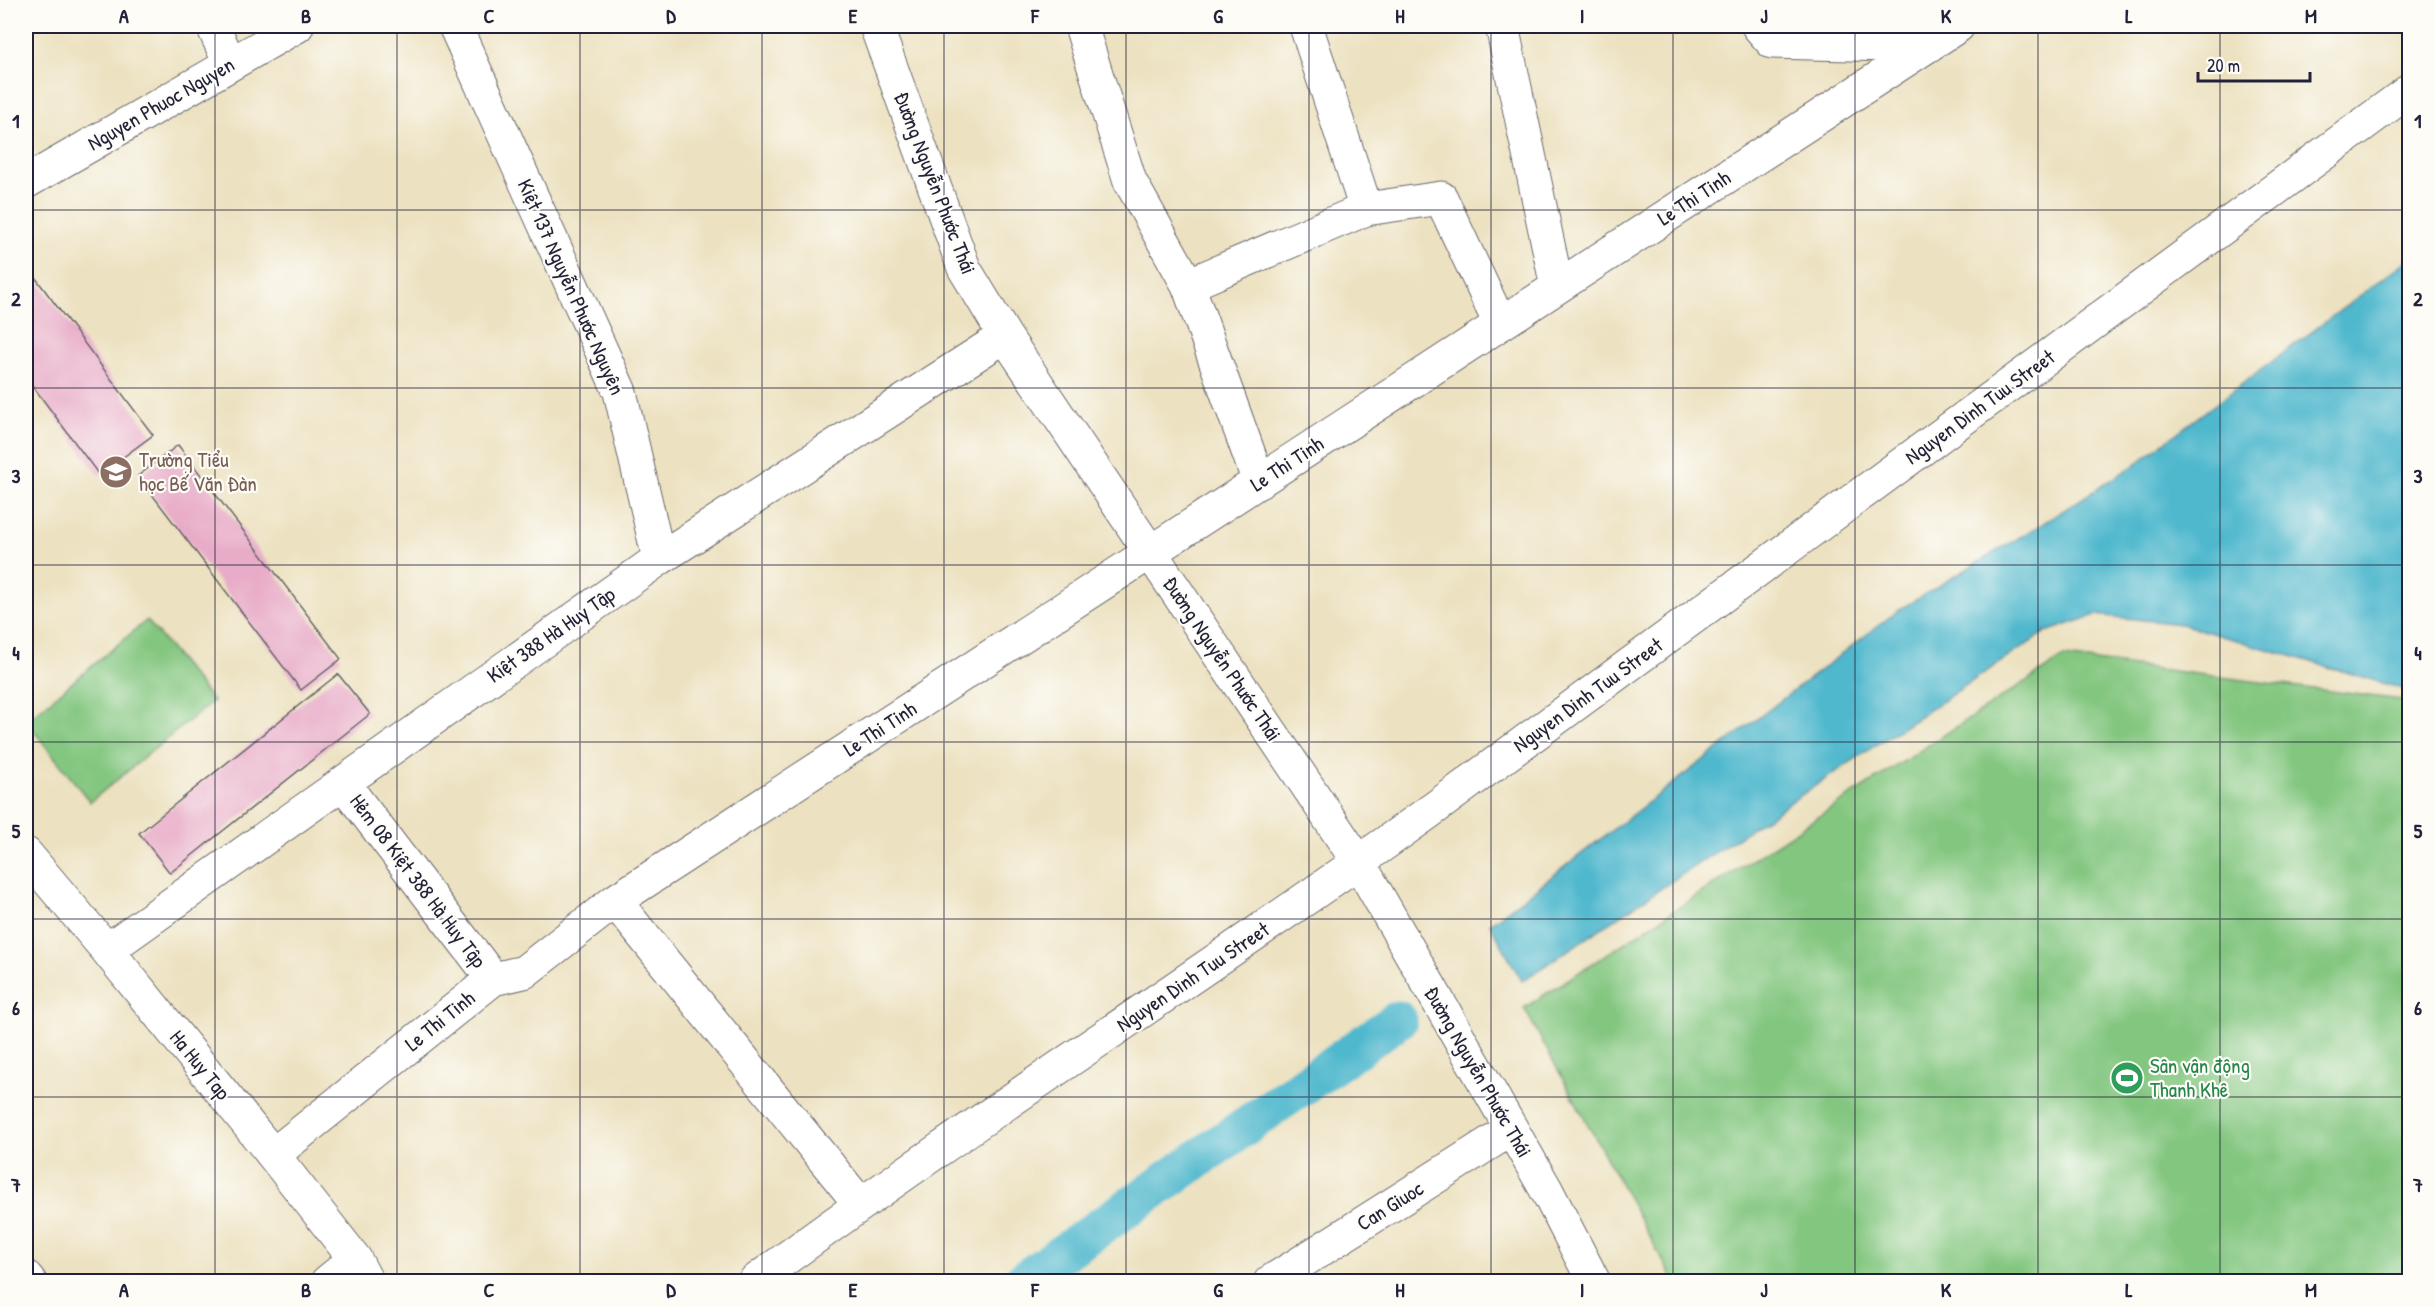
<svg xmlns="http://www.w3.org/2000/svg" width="2435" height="1307" font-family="'Patrick Hand',sans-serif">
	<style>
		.green { fill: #82c67f; stroke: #52745d; stroke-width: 1.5 }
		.water { fill: #4fb8cd; stroke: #386d84; stroke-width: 1.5 }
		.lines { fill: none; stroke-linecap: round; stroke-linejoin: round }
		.canal { stroke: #4fb8cd; stroke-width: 39 }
		.building { fill: #e8acc8 }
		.minor-casing { stroke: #69656a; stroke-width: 35 }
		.minor { stroke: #fff; stroke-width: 33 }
		.grid { fill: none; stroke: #22223b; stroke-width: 1.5; stroke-opacity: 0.55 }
		.labels { text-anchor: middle; stroke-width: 4.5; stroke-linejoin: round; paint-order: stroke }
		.street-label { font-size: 21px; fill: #22223b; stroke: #fdfcf7 }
		.education-label { font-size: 21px; fill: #785e54; stroke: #fdfcf7; text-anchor: start }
		.leisure-label { font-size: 21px; fill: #27864d; stroke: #fdfcf7; text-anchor: start }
		.neatline { fill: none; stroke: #22223b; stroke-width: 2 }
		.grid-label { font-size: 20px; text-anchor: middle; font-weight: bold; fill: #22223b }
	</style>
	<rect width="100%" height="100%" fill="#fdfcf7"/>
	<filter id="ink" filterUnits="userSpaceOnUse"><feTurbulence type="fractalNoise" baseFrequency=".0167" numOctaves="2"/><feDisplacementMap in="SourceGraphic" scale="12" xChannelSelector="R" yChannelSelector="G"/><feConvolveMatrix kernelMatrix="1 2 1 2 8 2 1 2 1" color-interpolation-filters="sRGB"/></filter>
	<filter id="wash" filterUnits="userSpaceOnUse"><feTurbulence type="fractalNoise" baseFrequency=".008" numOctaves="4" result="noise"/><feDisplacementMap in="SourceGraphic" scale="24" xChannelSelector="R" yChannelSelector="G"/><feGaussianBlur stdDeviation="1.35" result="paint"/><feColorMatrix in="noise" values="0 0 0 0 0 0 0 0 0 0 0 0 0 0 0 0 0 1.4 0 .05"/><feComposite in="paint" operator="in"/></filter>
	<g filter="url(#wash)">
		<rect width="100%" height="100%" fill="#ece1c0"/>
		<path class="green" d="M147,620L213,701L90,802L26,721Z
			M2064,657L2409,701V1281H1674L1524,1008Z"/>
		<path class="water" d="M2409,259V689H2403L2181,624L2096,615L2046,632L1522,981L1490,924L1900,609L2042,524L2130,468Z"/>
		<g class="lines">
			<path class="canal" d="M1021,1282L1398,1020"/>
		</g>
		<g id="blocks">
			<path class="building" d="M26,265L153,435L99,475L26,377Z
				M178,445L341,659L301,690L138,476Z
				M338,674L370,714L170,873L139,833Z"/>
		</g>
	</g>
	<g filter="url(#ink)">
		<use href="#blocks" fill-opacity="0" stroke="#69656a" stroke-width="1.5"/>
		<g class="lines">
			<defs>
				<path id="minor" d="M213,26L230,64
					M455,26L620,392L659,559
					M876,26L964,268L1005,336L1359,863L1547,1191L1594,1282
					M1081,26L1130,181L1188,285L1366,209
					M1306,26L1366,209L1441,198L1500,324
					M1502,26L1557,287
					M1758,26L1772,42L1928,46L1929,43
					M26,182L297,26
					M1188,285L1259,482
					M343,783L493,979
					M26,854L107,950L273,1155L355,1259L367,1282
					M615,901L860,1204
					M107,950L659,559L1005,336
					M273,1155L493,979L524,972L615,901L1958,26
					M26,1277L30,1282
					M327,1282L355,1259
					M754,1282C977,1117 1211,969 1436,807L2410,90
					M1270,1282L1510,1130"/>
			</defs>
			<use href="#minor" class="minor-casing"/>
			<use href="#minor" class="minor"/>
		</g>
	</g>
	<path class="grid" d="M215,26V1282M397,26V1282M580,26V1282M762,26V1282M944,26V1282M1126,26V1282M1309,26V1282M1491,26V1282M1673,26V1282M1855,26V1282M2038,26V1282M2220,26V1282M26,210H2410M26,388H2410M26,565H2410M26,742H2410M26,919H2410M26,1097H2410"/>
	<defs>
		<symbol id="school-disc" viewBox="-11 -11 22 22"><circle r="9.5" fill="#8d6e63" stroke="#fdfcf7"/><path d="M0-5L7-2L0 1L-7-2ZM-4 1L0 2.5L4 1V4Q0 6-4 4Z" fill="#fff"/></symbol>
		<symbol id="stadium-disc" viewBox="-11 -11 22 22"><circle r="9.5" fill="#2e9e5b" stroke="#fdfcf7"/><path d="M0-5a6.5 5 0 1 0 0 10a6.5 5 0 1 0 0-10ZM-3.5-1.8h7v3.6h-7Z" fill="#fff"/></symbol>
	</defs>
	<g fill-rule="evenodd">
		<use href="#school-disc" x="97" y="453" width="38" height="38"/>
		<use href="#stadium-disc" x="2108" y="1059" width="38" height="38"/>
	</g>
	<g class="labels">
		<g class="street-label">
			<text transform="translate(161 104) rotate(-30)" y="7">Nguyen Phuoc Nguyen</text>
			<text transform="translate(935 183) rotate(69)" y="7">Đường Nguyễn Phước Thái</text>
			<text transform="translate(1694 198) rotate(-33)" y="7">Le Thi Tinh</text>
			<text transform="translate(571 287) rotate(66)" y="7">Kiệt 137 Nguyễn Phước Nguyên</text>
			<text transform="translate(1980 407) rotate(-36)" y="7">Nguyen Dinh Tuu Street</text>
			<text transform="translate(1287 464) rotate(-33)" y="7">Le Thi Tinh</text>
			<text transform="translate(551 635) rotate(-35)" y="7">Kiệt 388 Hà Huy Tập</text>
			<text transform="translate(1222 659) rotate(56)" y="7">Đường Nguyễn Phước Thái</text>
			<text transform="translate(1588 695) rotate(-36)" y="7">Nguyen Dinh Tuu Street</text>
			<text transform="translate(880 729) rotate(-33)" y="7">Le Thi Tinh</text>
			<text transform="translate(418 881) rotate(53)" y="7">Hẻm 08 Kiệt 388 Hà Huy Tập</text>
			<text transform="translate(1193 977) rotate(-34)" y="7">Nguyen Dinh Tuu Street</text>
			<text transform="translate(440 1021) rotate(-39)" y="7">Le Thi Tinh</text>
			<text transform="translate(200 1065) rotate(51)" y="7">Ha Huy Tap</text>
			<text transform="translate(1478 1072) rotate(60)" y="7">Đường Nguyễn Phước Thái</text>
			<text transform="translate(1390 1206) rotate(-32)" y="7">Can Giuoc</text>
		</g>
		<g class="education-label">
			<text x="139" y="467">Trường Tiểu<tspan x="139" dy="24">học Bế Văn Đàn</tspan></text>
		</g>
		<g class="leisure-label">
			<text x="2150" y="1073">Sân vận động<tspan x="2150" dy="24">Thanh Khê</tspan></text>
		</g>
	</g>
	<rect width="2435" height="1307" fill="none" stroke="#fdfcf7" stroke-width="66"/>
	<path d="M2198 72v9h112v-9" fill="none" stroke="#22223b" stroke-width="3"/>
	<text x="2207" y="72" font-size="18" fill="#22223b" stroke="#fdfcf7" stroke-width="4.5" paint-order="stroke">20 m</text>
	<rect x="33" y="33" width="2369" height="1241" class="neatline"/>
	<g class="grid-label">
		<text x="124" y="23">A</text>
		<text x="306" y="23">B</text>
		<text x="489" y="23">C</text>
		<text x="671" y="23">D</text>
		<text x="853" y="23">E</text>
		<text x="1035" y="23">F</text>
		<text x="1218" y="23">G</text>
		<text x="1400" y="23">H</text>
		<text x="1582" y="23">I</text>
		<text x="1764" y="23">J</text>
		<text x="1946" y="23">K</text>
		<text x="2129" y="23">L</text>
		<text x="2311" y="23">M</text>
		<text x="16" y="128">1</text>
		<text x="2418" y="128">1</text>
		<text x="16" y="306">2</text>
		<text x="2418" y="306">2</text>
		<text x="16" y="483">3</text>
		<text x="2418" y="483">3</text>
		<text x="16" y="660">4</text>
		<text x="2418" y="660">4</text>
		<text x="16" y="838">5</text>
		<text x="2418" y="838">5</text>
		<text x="16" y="1015">6</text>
		<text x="2418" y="1015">6</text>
		<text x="16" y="1192">7</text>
		<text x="2418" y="1192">7</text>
		<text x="124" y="1297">A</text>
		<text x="306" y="1297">B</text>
		<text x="489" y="1297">C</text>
		<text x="671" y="1297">D</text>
		<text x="853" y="1297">E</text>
		<text x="1035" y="1297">F</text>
		<text x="1218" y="1297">G</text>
		<text x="1400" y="1297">H</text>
		<text x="1582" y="1297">I</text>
		<text x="1764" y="1297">J</text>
		<text x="1946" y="1297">K</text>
		<text x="2129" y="1297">L</text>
		<text x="2311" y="1297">M</text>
	</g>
</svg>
